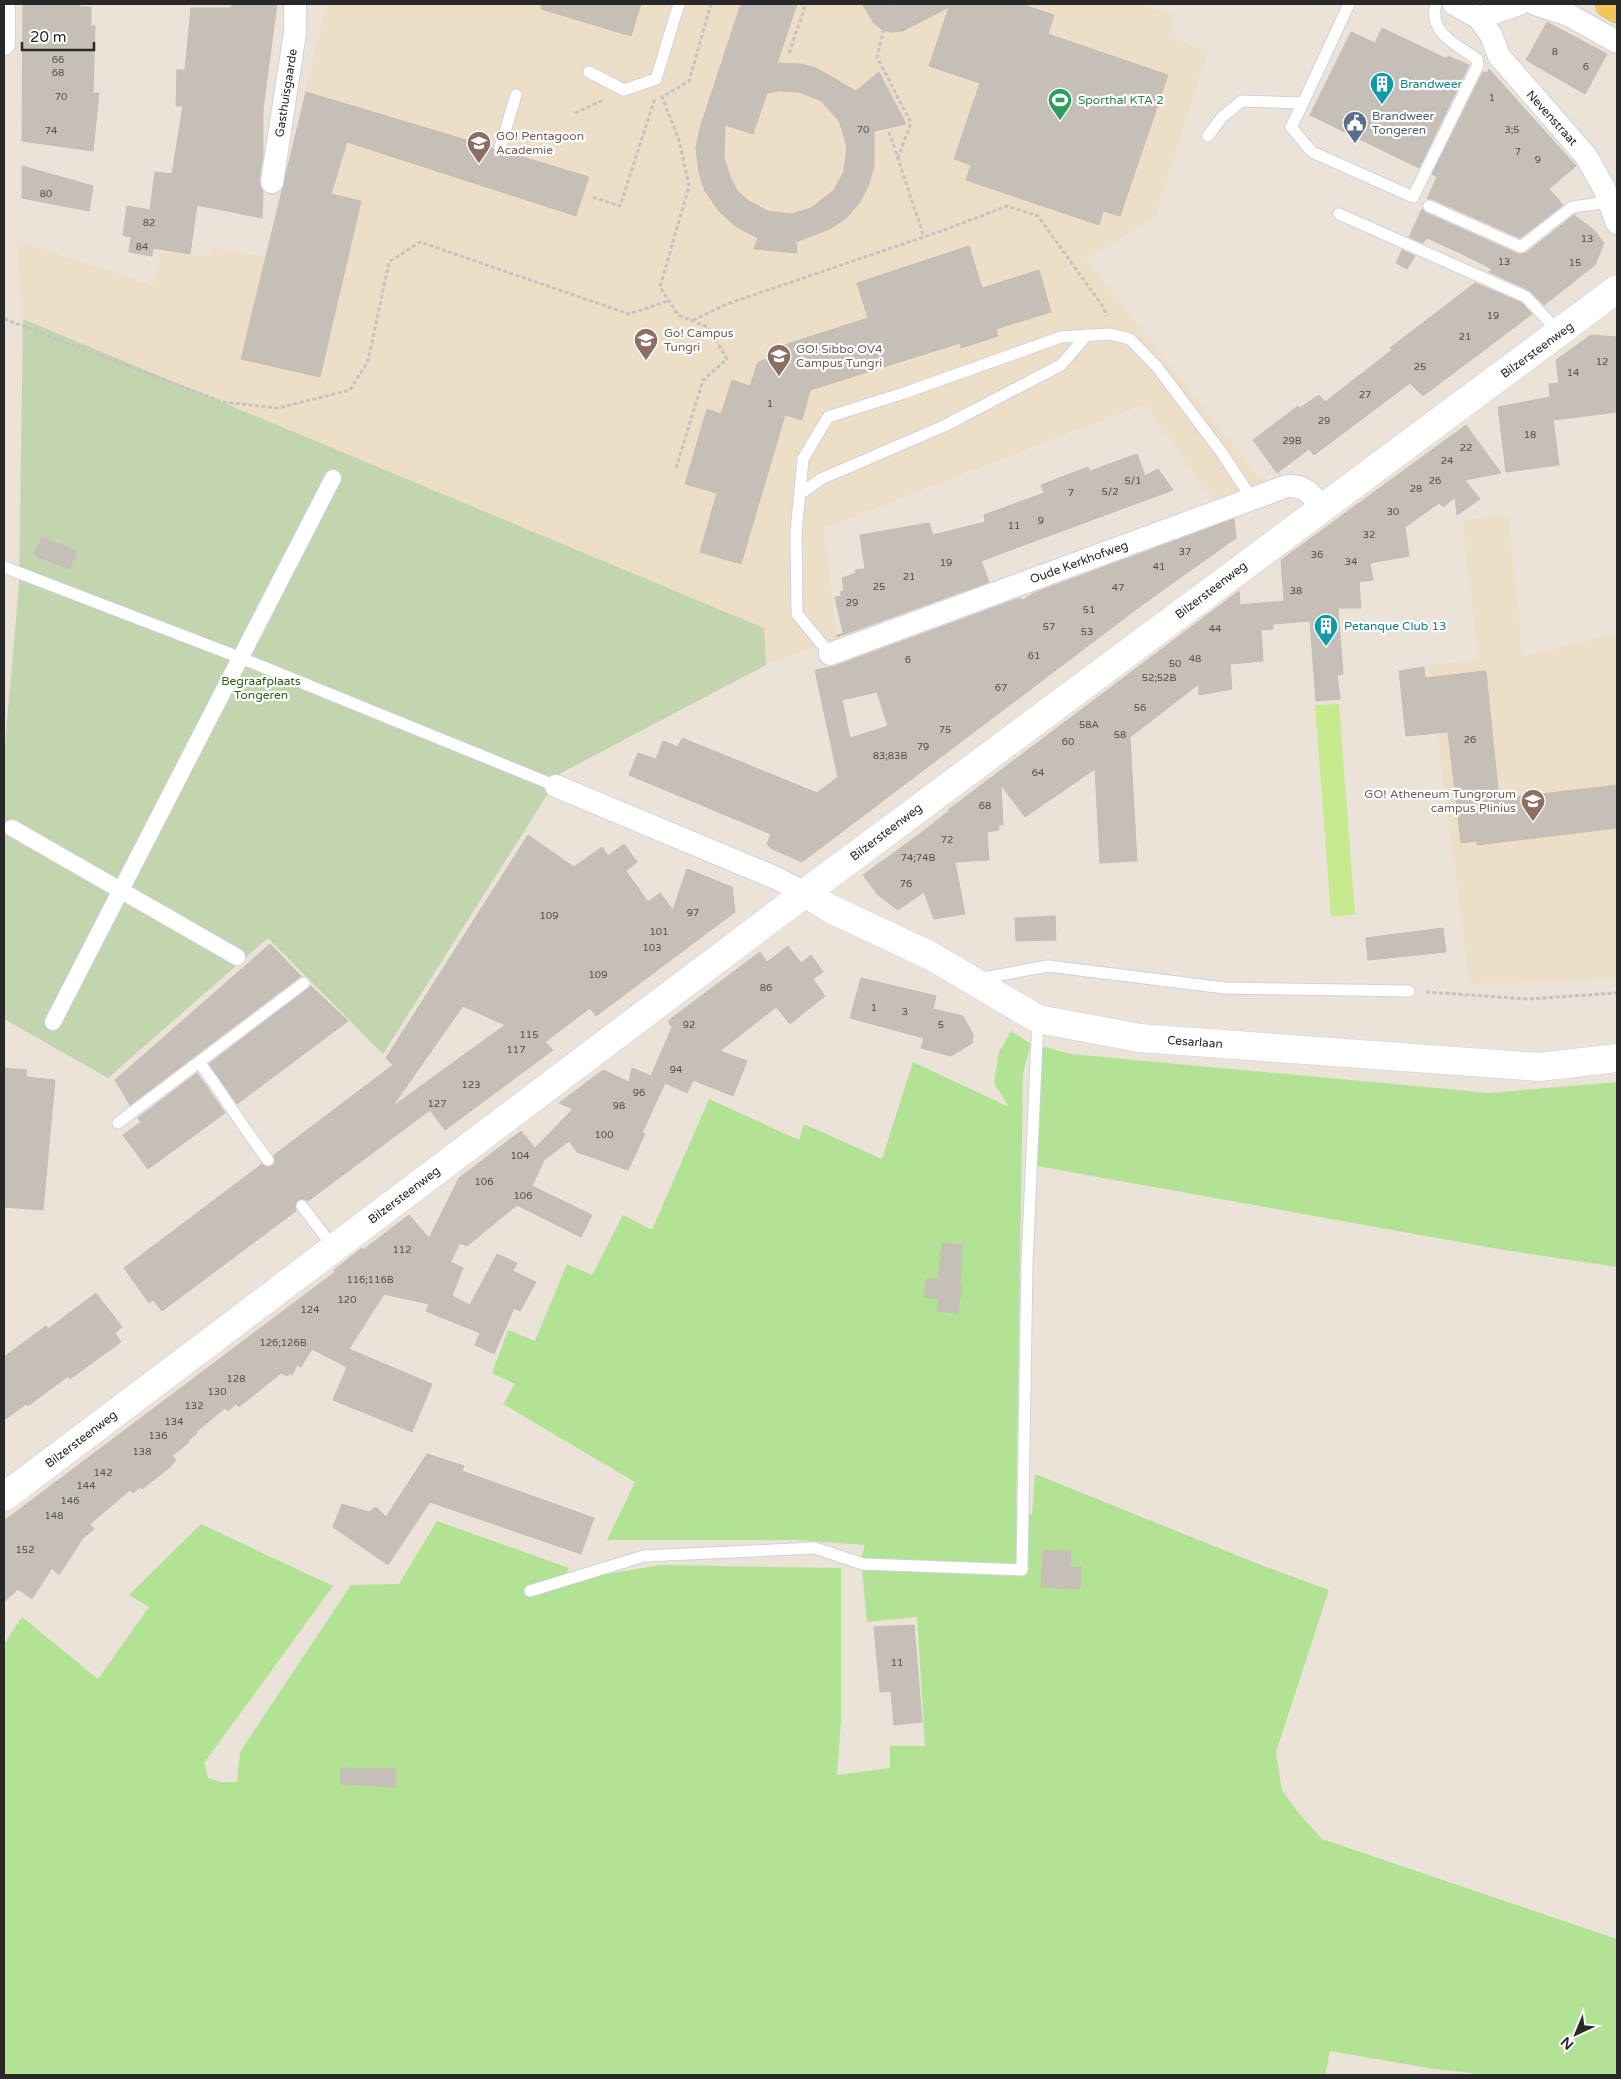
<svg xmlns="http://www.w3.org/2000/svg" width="1621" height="2079" font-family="'Varela Round',sans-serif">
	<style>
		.education { fill: #eddfc7 }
		.green { fill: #b2e394 }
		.cemetery { fill: #c3d5af }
		.pitch { fill: #c8ea8f }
		.building { fill: #c6bfb8; stroke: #c6beb3; fill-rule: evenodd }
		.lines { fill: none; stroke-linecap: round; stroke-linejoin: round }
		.service-casing { stroke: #ced2e1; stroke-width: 13 }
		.pedestrian-casing { stroke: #ced2e1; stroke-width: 18 }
		.minor-casing { stroke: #ced2e1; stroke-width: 24 }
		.tertiary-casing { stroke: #ced2e1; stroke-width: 29 }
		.secondary-casing { stroke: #ced2e1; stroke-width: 29 }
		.primary-casing { stroke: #c3c3c3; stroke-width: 29 }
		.path { stroke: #c3c3c3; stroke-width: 3; stroke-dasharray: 4 2.5; stroke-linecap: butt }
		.service { stroke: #fff; stroke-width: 11 }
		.pedestrian { stroke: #fff; stroke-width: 16 }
		.minor { stroke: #fff; stroke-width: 22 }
		.tertiary { stroke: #fff; stroke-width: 28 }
		.secondary { stroke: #fff; stroke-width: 28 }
		.primary { stroke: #f2c657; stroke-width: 28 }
		.labels { text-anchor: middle; stroke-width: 4.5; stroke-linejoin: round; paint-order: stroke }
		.number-label { font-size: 10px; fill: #504e4c }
		.culture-label { font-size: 12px; fill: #0d838f; stroke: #fff; text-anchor: start }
		.street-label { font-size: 12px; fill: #282828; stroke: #fff }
		.leisure-label { font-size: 12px; fill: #27864d; stroke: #fff; text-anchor: start }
		.service-label { font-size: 12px; fill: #4e5e75; stroke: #fff; text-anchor: start }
		.education-label { font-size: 12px; fill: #785e54; stroke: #fff; text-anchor: start }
		.park-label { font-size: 12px; fill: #2b6418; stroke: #fff }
	</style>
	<rect width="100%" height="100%" fill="#ebe2d8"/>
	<path class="education" d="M328,4H1142L1173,15L1170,35L1207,53L1155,217L1086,259L1264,485L1213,500L1145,404L824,528L837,638L766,665L764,628L23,319L17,241L154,286L160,252L211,257L212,249L268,257L318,37Z
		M1508,515L1523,657L1617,633V978L1470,984L1428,665L1479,660L1462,520Z"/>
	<path class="green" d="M1011,1031L1031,1044L1023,1073L1016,1509L1032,1515L1035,1474L1256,1563L1329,1590L1276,1752L1282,1790L1296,1810L1322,1839L1617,1939V2075H1490L1434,2069L1330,2051L1325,2075H4V1644L22,1617L98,1679L149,1607L129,1595L201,1524L333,1586L204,1763L208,1778L221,1782H237L240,1752L351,1585L399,1584L437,1521L569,1568L564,1581L661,1565L841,1568V1722L837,1775L890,1768V1746H925L917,1617L867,1622L861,1560L865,1545L796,1540H607L635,1482L503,1404L515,1384L492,1373L508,1330L535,1341L567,1264L592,1275L623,1215L652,1230L709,1099L799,1140L804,1124L882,1159L913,1062L1009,1107L994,1083L999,1052Z
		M1041,1046L1071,1054L1490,1093L1617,1082V1267L1504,1250L1037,1166Z"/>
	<path class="cemetery" d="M23,319L764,628L766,665L561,773L383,1054L268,938L108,1078L4,1019V755L19,585Z"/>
	<path class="pitch" d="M1339,704L1355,915L1331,916L1315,705Z"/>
	<path class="building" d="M23,4H80V7H91V26H95L93,93H99L93,151L22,141Z
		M232,4H277L263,109V155L259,180L263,191L262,218L197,205L190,254L153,248L152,256L129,252L131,237L123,235L127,206L150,210L155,172L172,174L183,106H176L177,70H185L191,8H231Z
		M541,4H641L631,36L541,9Z
		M741,4H797L777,63L801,64L816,68L856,91L879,72L906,124L874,131V166L869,184L860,202L847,217L832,228L796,242L797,253L754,249L758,238L735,226L719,211L705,191L699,173L696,148L700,128ZM779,91L799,92L821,101L839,121L847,146L844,171L834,190L811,208L791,214L767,211L749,201L738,192L731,179L724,158L725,125L753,134L767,93Z
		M862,4H1021L1054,15L1048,34L1168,75L1120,216L1103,211L1099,225L966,180L971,165L954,159L980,83L929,66L949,7L903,31L892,32L882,30L874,23Z
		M1547,22L1607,54L1585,94L1526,60Z
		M1382,28L1447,59L1448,56L1469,65L1419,168L1310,115L1351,32L1375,43Z
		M1489,69L1576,166L1549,189L1563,205L1520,238L1432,199H1427L1437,177L1432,174L1483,72L1487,73Z
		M306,92L493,148L498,155L506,152L589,177L576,216L347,142L331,194L361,201L320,377L241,359Z
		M22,166L93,186L89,211L22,198Z
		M1422,209L1426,213L1518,254L1526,253L1574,215L1594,230L1604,243L1595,265L1544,305L1529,290L1489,272L1492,269L1458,252L1427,238L1423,243L1409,237Z
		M969,246L982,288L1039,270L1051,312L996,329L998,336L961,348L960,343L810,390L802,420L785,415L741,564L700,552L717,493L685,484L707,409L721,414L732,380L750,386L758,362L781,355L778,347L868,318L857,283Z
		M1402,250L1415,256L1407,269L1396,263Z
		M1475,283L1522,303L1532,314L1423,396L1410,383L1314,455L1309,449L1277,473L1253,440L1298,406L1300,408L1319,395L1325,402L1392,350L1390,348Z
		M1591,335L1617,337V412L1553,420L1559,465L1506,472L1498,407L1550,397L1549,384L1559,383L1556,360Z
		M1466,425L1501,473L1465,480L1480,499L1457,515L1455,497L1443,507L1439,503L1405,527L1409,556L1370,563L1373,580L1359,582L1361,608H1338L1343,674L1337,675L1340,699L1316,701L1310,621L1273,624V629L1261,630L1263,661L1230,664L1232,689L1199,695V684L1130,737L1137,861L1100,863L1095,769L1025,817L1001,785L1003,825H998L999,830L987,832L989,860L955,862L965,914L934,919L924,892L898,910L878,895L863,875L921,833L949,811L948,810L1239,591L1240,605L1284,601L1281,560Z
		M1137,454L1145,476L1158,469L1173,490L981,561L989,582L837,637V635L843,633L835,597L842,596L840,592L844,591L842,578L856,573L855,570L865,569L860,535L929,523L933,535L985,522L984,515L1044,493L1041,485L1088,467L1090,471Z
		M1234,519L1236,538L1142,605L802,862L772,849L767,844L771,834L629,775L638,753L656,759L663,741L678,747L682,738L817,793L838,777L815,670L835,666L1020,598L1023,600L1034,593ZM877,692L888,726L850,738L842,700Z
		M42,537L77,551L70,569L34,555Z
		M1424,667L1425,678L1484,671L1486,672L1499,799L1617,785V828L1477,845V841L1461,843L1448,732L1406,736L1399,671Z
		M528,835L574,867L602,847L608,856L624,844L637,862L626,871L648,902L660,893L673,910L687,869L732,887L735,912L596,1016L590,1008L545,1042L553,1050L445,1130L430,1110L308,1201L304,1199L298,1200L295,1204L296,1211L162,1311L153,1300L149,1303L124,1268L262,1164L266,1167L272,1166L275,1162L274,1155L393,1065L386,1058ZM463,1006L505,1025L392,1107Z
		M1055,916L1056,940L1016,941L1015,918Z
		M1443,928L1446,952L1368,960L1366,938Z
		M270,944L301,976L130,1105L115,1080Z
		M788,946L801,963L811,955L823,972L813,979L825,996L790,1024L776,1007L720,1051L747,1061L733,1096L693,1080L687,1093L665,1083L642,1133L645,1134L628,1170L577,1152L569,1141L544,1160L532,1186L592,1215L581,1237L517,1205L467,1246L460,1243L437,1289L451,1262L463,1268L452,1296L470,1305L497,1254L517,1263L513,1271L536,1282L520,1311L514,1308L494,1354L475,1345L480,1333L426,1311L429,1304L384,1294L349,1349L432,1384L412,1432L333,1400L347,1367L312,1349L301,1367L297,1365L292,1375L289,1373L288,1376L281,1373L239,1407L236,1404L228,1411L225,1408L196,1432L197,1433L188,1441L189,1442L172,1456L176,1460L169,1468L142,1489L140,1487L133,1493L130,1490L90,1524L94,1529L83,1538L59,1575L52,1568L32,1599L18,1589L4,1602V1521L335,1272L334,1270L362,1248L363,1250L409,1215L429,1238L459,1178L521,1131L535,1148L573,1109L559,1103L603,1070L629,1082L632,1068L651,1076L672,1027L668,1021L760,952L767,962Z
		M861,978L936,996L933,1009L963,1016L973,1034L972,1043L951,1056L921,1048L924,1038L850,1018Z
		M311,986L348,1021L237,1104L209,1064Z
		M4,1068L27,1070L26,1077L55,1080L43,1210L4,1207Z
		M197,1073L225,1113L148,1169L123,1135L141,1122L138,1118Z
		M942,1243L962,1245L960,1285H962L958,1313L937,1311L939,1299L924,1297L927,1278L938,1279Z
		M96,1293L122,1327L115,1333L121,1342L70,1379L68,1376L28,1406L26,1404L4,1420V1357L46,1326L48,1329Z
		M427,1454L464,1466L462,1471L594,1518L581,1554L430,1502L388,1565L333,1527L342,1504L369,1512L376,1507L386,1517Z
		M1043,1550L1071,1551L1070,1567H1081L1080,1589L1041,1587Z
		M914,1625L922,1722L894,1725L891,1691L880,1692L874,1627Z
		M341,1768L396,1769V1787L341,1784Z"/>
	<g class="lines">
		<defs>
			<path id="service" d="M589,72L624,90L656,79L679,4
				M1303,103L1291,127L1312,152L1413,197L1478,65L1477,59C1456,44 1428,33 1436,4
				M1208,136L1222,117L1242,101L1303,103L1349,4
				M500,148L516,95
				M1429,206L1521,247L1572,207L1609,202
				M1339,214L1526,297L1559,332
				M800,494L821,479L944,426L1061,365L1087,335
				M4,567L241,658L556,786
				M830,654L797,614L796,533L803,459L828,417L904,393L1061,337L1110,334L1130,339L1157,367L1222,453L1252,499
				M978,979L1048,966L1225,988L1409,991
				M199,1062C223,1094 243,1128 268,1160
				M118,1123L304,983
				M302,1206L334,1248
				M530,1591L644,1556L815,1548L863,1564L1022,1570L1027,1263L1038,1019"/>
			<path id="pedestrian" d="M12,828L237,957
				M53,1022L333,478"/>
			<path id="minor" d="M1454,4L1479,18L1491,35L1499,56L1586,156L1604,188L1617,223
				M1535,4L1569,15L1617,42
				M1479,18L1519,4
				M4,44V4
				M272,182L295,33V4
				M830,654L1287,486C1305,485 1311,494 1322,507
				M556,786L776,878L805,893"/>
			<path id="tertiary" d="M805,893L829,908L931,956L1038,1019L1140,1038L1539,1067L1617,1058"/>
			<path id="secondary" d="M4,1497L805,893L1617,289"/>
			<path id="primary" d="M1609,4L1617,9"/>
		</defs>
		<use href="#service" class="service-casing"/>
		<use href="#pedestrian" class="pedestrian-casing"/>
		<use href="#minor" class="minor-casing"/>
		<use href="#tertiary" class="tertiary-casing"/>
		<use href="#secondary" class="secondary-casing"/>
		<use href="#primary" class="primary-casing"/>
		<path class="path" d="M890,4L877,57L911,123L898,158
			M789,53L806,4
			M575,113L603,100
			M889,132L924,237
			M593,197L620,206L655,98
			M4,319L223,402L278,408L350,390L368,361L389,262L420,242L629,314L668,301
			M693,320L727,304L944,230L1007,206L1038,216L1104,308L1106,316
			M676,468L703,380L727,359L708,327L678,315L660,287L689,186L679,140L662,97L689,81L711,4
			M1426,992L1528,999L1617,993"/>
		<use href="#service" class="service"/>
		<use href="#pedestrian" class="pedestrian"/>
		<use href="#minor" class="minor"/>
		<use href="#tertiary" class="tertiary"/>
		<use href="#secondary" class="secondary"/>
		<use href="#primary" class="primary"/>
	</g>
	<defs>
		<symbol id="building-pin" viewBox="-11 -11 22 30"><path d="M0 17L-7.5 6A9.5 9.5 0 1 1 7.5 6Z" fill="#0f9aa8" stroke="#fff"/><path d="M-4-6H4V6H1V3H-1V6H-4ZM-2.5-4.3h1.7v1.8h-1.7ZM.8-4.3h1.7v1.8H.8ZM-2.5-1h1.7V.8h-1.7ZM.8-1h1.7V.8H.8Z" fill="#fff"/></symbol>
		<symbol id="stadium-pin" viewBox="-11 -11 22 30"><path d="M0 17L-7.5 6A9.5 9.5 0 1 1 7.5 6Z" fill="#2e9e5b" stroke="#fff"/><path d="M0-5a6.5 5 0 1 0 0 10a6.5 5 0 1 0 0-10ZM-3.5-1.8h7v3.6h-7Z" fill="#fff"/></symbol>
		<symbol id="civic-pin" viewBox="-11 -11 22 30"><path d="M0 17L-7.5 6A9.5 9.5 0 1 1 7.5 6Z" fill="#5c6f8a" stroke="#fff"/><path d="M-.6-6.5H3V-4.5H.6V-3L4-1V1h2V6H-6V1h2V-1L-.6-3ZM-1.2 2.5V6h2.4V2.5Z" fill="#fff"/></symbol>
		<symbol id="school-pin" viewBox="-11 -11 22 30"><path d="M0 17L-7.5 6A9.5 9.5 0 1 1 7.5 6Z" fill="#8d6e63" stroke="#fff"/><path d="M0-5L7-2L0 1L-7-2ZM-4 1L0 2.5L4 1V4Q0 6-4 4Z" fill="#fff"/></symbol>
	</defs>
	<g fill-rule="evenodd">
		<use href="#building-pin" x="1368" y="70" width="28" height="38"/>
		<use href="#stadium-pin" x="1046" y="86" width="28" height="38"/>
		<use href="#civic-pin" x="1341" y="109" width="28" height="38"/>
		<use href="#school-pin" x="465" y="129" width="28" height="38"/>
		<use href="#school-pin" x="632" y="326" width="28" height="38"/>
		<use href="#school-pin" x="765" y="342" width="28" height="38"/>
		<use href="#building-pin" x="1312" y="612" width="28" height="38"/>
		<use href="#school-pin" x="1519" y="787" width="28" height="38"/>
	</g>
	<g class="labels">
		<g class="number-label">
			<text x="1555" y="55">8</text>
			<text x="58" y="63">66</text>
			<text x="1586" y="70">6</text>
			<text x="58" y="76">68</text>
			<text x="61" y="100">70</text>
			<text x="1492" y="101">1</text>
			<text x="863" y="133">70</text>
			<text x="1512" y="133">3;5</text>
			<text x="51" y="134">74</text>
			<text x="1518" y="155">7</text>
			<text x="1538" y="163">9</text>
			<text x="46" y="197">80</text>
			<text x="149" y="226">82</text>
			<text x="1587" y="242">13</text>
			<text x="142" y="250">84</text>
			<text x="1504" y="265">13</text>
			<text x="1575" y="266">15</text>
			<text x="1493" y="319">19</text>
			<text x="1465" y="340">21</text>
			<text x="1602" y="365">12</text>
			<text x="1420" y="370">25</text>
			<text x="1573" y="376">14</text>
			<text x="1365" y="398">27</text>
			<text x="770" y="407">1</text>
			<text x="1324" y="424">29</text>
			<text x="1530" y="438">18</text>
			<text x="1292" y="444">29B</text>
			<text x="1466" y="451">22</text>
			<text x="1447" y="464">24</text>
			<text x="1133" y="484">5/1</text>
			<text x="1435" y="484">26</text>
			<text x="1416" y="492">28</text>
			<text x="1110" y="495">5/2</text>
			<text x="1071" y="496">7</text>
			<text x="1393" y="515">30</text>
			<text x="1041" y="524">9</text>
			<text x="1014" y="529">11</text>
			<text x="1369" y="538">32</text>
			<text x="1185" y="555">37</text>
			<text x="1317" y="558">36</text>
			<text x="1351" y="565">34</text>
			<text x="946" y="566">19</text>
			<text x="1159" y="570">41</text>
			<text x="909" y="580">21</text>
			<text x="879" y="590">25</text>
			<text x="1118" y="591">47</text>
			<text x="1296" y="594">38</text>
			<text x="852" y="606">29</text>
			<text x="1089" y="613">51</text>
			<text x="1049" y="630">57</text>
			<text x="1215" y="632">44</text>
			<text x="1087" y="635">53</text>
			<text x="1034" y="659">61</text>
			<text x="1195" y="662">48</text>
			<text x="908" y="663">6</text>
			<text x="1175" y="667">50</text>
			<text x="1159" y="681">52;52B</text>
			<text x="1001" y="691">67</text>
			<text x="1140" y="711">56</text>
			<text x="1089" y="728">58A</text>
			<text x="945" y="733">75</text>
			<text x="1120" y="738">58</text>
			<text x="1470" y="743">26</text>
			<text x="1068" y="745">60</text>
			<text x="923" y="750">79</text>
			<text x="890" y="759">83;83B</text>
			<text x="1038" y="776">64</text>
			<text x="985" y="809">68</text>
			<text x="947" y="843">72</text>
			<text x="918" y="861">74;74B</text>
			<text x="906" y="887">76</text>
			<text x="693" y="916">97</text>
			<text x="549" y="919">109</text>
			<text x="659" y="935">101</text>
			<text x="652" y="951">103</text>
			<text x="598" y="978">109</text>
			<text x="766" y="991">86</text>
			<text x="874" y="1011">1</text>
			<text x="905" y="1015">3</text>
			<text x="689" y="1028">92</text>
			<text x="941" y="1028">5</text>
			<text x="529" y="1038">115</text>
			<text x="516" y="1053">117</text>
			<text x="676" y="1073">94</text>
			<text x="471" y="1088">123</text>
			<text x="639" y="1096">96</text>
			<text x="437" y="1107">127</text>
			<text x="619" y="1109">98</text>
			<text x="604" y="1138">100</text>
			<text x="520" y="1159">104</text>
			<text x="484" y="1185">106</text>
			<text x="523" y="1199">106</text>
			<text x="402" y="1253">112</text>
			<text x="370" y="1283">116;116B</text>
			<text x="347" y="1303">120</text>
			<text x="310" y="1313">124</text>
			<text x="283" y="1346">126;126B</text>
			<text x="236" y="1382">128</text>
			<text x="217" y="1395">130</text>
			<text x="194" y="1409">132</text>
			<text x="174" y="1425">134</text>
			<text x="158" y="1439">136</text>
			<text x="142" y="1455">138</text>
			<text x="103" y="1476">142</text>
			<text x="86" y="1489">144</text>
			<text x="70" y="1504">146</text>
			<text x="54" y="1519">148</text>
			<text x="25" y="1553">152</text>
			<text x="897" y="1666">11</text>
		</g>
		<g class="culture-label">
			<text x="1400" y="88">Brandweer</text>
			<text x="1344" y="630">Petanque Club 13</text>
		</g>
		<g class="street-label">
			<text transform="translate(286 93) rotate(-81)" y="4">Gasthuisgaarde</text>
			<text transform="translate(1552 118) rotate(48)" y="4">Nevenstraat</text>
			<text transform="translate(1537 350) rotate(-36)" y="4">Bilzersteenweg</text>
			<text transform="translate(1079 562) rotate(-20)" y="4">Oude Kerkhofweg</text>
			<text transform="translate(1211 590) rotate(-37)" y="4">Bilzersteenweg</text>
			<text transform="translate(886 832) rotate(-37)" y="4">Bilzersteenweg</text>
			<text transform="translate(1195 1042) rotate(4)" y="4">Cesarlaan</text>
			<text transform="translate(404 1195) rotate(-37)" y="4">Bilzersteenweg</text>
			<text transform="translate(81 1439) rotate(-37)" y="4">Bilzersteenweg</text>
		</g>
		<g class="leisure-label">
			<text x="1078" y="104">Sporthal KTA 2</text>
		</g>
		<g class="service-label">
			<text x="1372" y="120">Brandweer<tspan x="1372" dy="14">Tongeren</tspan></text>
		</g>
		<g class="education-label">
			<text x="496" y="140">GO! Pentagoon<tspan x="496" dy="14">Academie</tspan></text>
			<text x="664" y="337">Go! Campus<tspan x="664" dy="14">Tungri</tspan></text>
			<text x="796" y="353">GO! Sibbo OV4<tspan x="796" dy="14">Campus Tungri</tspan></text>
			<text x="1516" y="798" text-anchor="end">GO! Atheneum Tungrorum<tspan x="1516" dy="14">campus Plinius</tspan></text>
		</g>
		<g class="park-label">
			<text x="261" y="685">Begraafplaats<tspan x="261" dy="14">Tongeren</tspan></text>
		</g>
	</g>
	<rect width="1621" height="2079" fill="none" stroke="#282828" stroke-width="10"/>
	<g transform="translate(1576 2034) rotate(224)" stroke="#ffffff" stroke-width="4" paint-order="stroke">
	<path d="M0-4L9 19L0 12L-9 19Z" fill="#282828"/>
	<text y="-8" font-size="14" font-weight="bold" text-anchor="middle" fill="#282828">N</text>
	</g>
	<path d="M22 42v8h72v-8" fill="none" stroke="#282828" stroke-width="2.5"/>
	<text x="30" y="42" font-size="15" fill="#282828" stroke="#ffffff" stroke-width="4" paint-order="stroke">20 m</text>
</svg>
